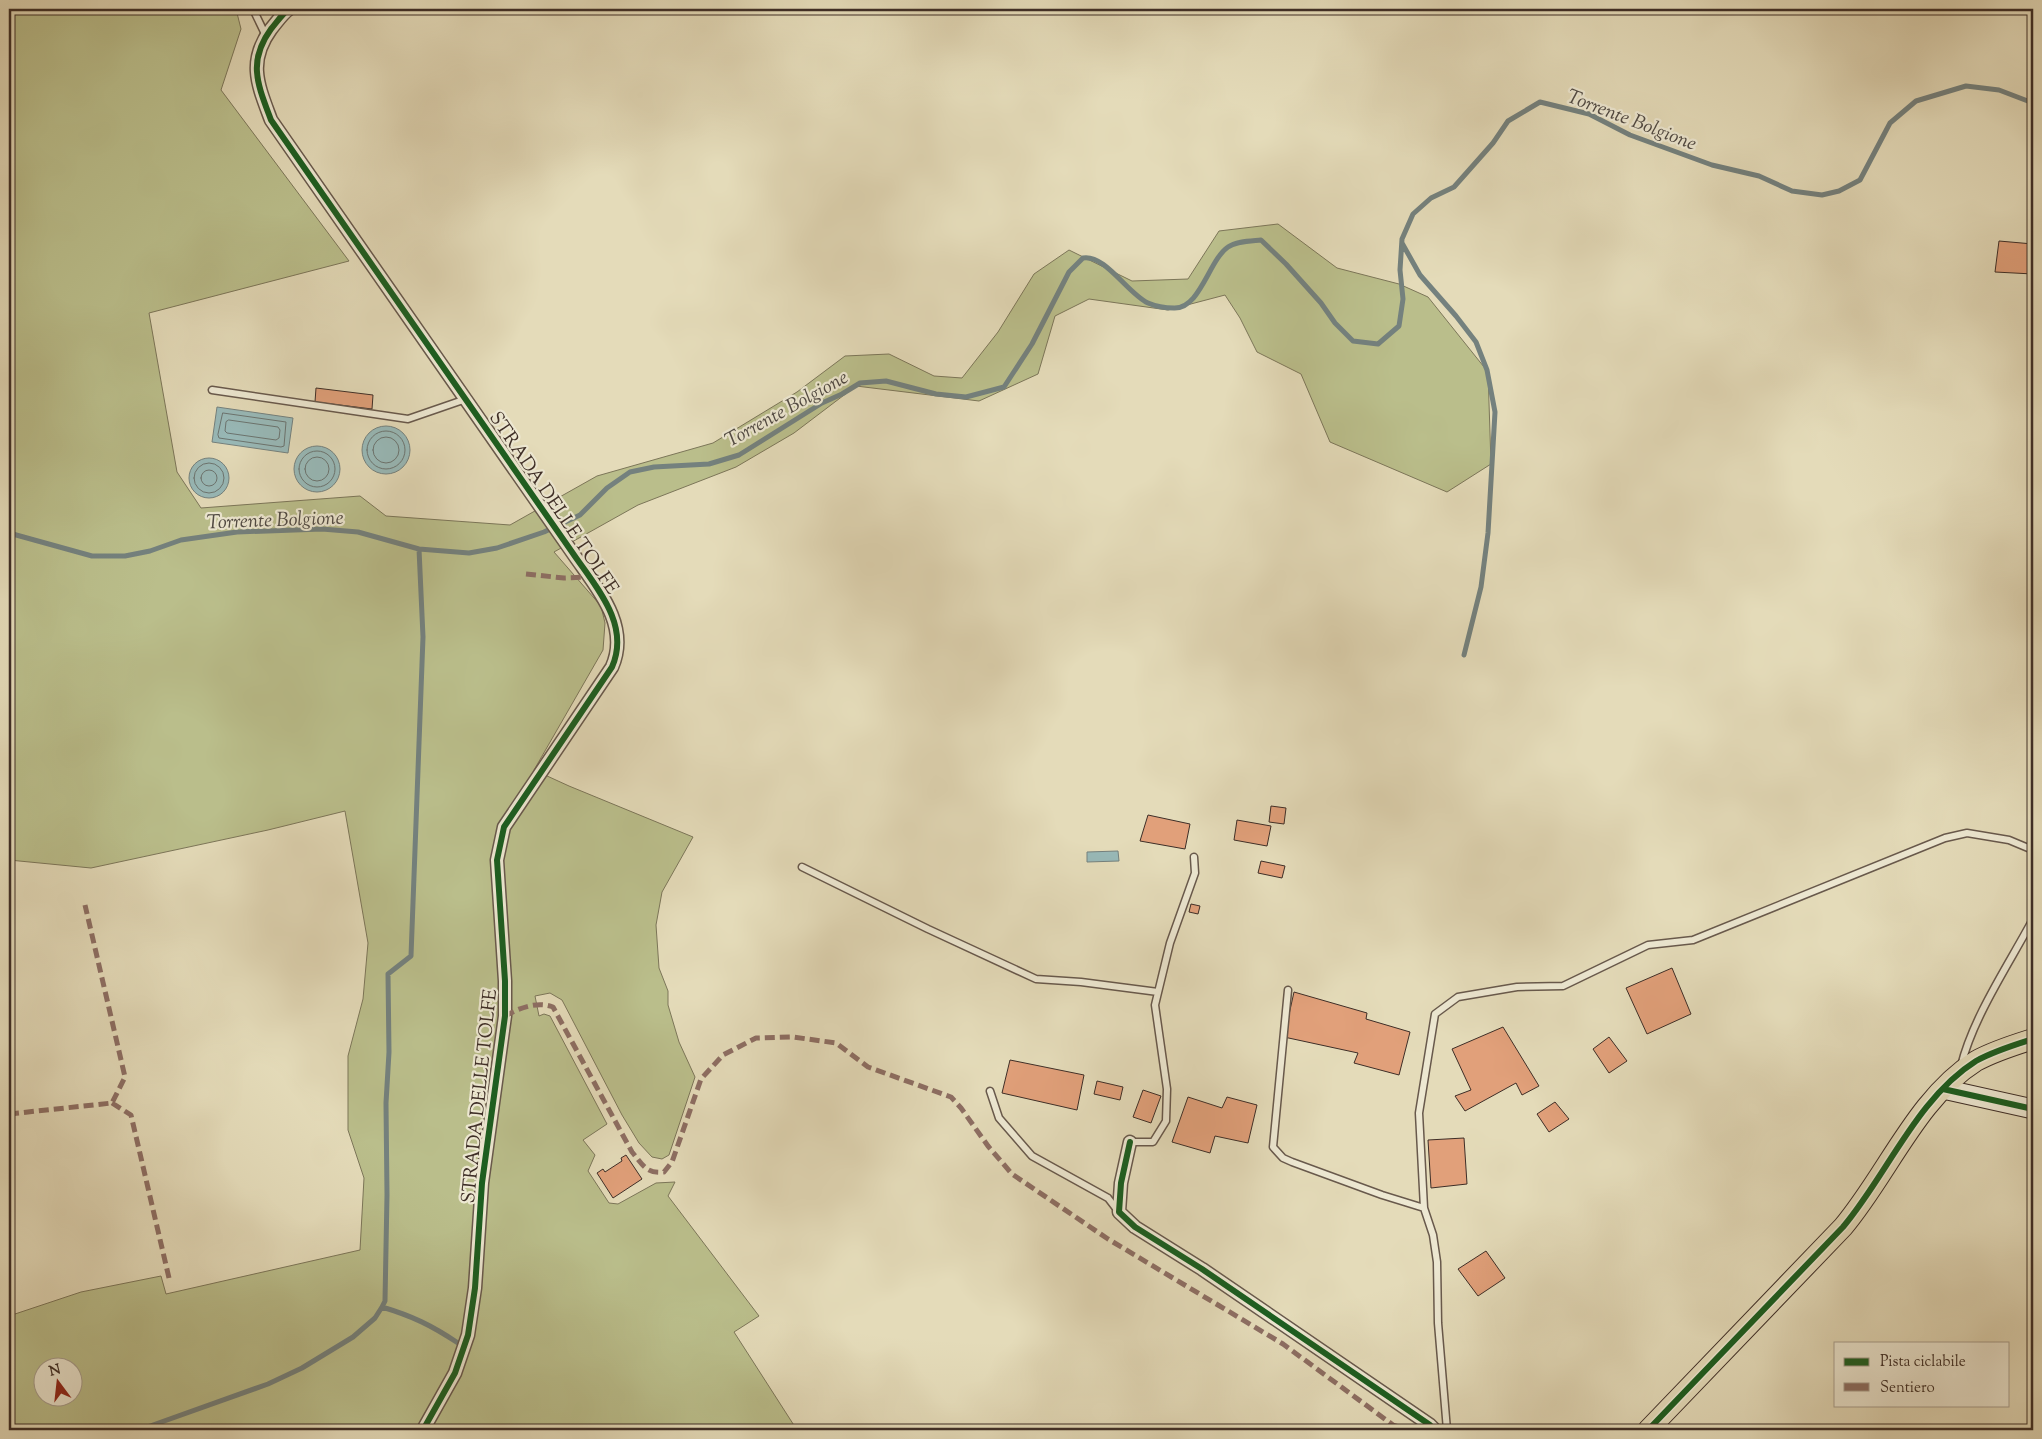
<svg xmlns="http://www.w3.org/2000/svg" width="2042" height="1439" font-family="'Sorts Mill Goudy',serif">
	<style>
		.green { fill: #babe8b; stroke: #7c7659; fill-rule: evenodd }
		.water { fill: #98b9b8; stroke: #74817e }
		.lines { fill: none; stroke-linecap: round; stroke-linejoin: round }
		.shore { stroke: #6b7470; stroke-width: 1 }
		.stream { stroke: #74817e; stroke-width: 5 }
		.building { fill: #e1a07a; stroke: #3e2e27 }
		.lane-casing { stroke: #68594c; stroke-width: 9 }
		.street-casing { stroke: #68594c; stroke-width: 15 }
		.secondary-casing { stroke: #3e2e27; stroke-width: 21 }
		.primary-casing { stroke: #3e2e27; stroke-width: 22 }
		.lane { stroke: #ede8d2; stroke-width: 6 }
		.street { stroke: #ede8d2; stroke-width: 12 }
		.secondary { stroke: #ede8d2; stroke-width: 19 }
		.primary { stroke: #e4dbb9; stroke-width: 20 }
		.quiet { stroke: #8d6e63; stroke-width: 5; stroke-dasharray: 10 5; stroke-linecap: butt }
		.cycleway-casing { stroke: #ede8d2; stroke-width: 9 }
		.cycleway { stroke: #1b5e20; stroke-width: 6 }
		.labels { text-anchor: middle; stroke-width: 4.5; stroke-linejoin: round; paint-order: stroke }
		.street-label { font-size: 19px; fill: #3e2e27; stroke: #ede8d2 }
		.water-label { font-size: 20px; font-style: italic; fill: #504a44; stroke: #ede8d2 }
	</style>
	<rect width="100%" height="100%" fill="#e4dbb9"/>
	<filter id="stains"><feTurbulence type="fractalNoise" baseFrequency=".004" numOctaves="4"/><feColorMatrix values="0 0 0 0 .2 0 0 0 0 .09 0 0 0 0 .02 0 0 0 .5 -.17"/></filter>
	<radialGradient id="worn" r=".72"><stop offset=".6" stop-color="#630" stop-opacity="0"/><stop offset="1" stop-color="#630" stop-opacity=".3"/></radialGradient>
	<path class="green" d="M9,9H236L241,29L221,90L349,261L149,313L177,472L201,508L360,496L386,516L510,525L597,476L713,443L797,392L845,356L889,354L934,376L962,378L998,332L1034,274L1069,250L1132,281L1188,279L1219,231L1278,224L1337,268L1399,284L1428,297L1488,372L1491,464L1447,492L1330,442L1301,374L1257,352L1240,318L1225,295L1168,310L1089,299L1055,316L1038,374L979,401L856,386L794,433L736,467L638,505L554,552L601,606L605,623L603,650L534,770L569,786L693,837L662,892L656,925L659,968L668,991V1005L679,1042L695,1077L669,1155L662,1159L652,1157L639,1143L622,1115L562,1000L550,993L535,996L539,1016L544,1014L550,1016L607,1124L583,1140L595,1155L588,1171L609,1203L618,1204L656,1183L675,1182L668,1196L759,1316L734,1332L797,1430H9V1316L81,1292L161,1276L166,1294L360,1250L364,1178L348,1130V1056L363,999L368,943L345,811L268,830L91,868L9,860ZM42,1366H72V1396H42Z"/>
	<path class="water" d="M217,407L293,418L288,453L212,442Z
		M362 450a24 24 0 1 1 48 0a24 24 0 1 1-48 0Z
		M294 469a23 23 0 1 1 46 0a23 23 0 1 1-46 0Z
		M189 478a20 20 0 1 1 40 0a20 20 0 1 1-40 0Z
		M1118,851L1119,861L1087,862V852Z"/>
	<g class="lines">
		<path class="shore" d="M223,413L286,422L284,446L281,447L219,438L218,435Z
			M229,420L278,427L280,430L279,438L276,440L227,433L225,431L226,422Z
			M367 450a19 19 0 1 1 38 0a19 19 0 1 1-38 0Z
			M373 450a13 13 0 1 1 26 0a13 13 0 1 1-26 0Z
			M299 469a18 18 0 1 1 36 0a18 18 0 1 1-36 0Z
			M305 469a12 12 0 1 1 24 0a12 12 0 1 1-24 0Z
			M194 478a15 15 0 1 1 30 0a15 15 0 1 1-30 0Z
			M201 478a8 8 0 1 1 16 0a8 8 0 1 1-16 0Z"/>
		<path class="stream" d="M1402,243L1420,275L1456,316L1476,342L1487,370L1495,412L1488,533L1481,587L1464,655
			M9,533L92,556H125L150,551L181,540L237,532L322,529L358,532L419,549L469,553L497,548L544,532L580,515L607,488L630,472L654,467L709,464L739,455L822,403L842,394L860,383L886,381L936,394L966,397L1004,387L1032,344L1069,272L1083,258C1105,254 1128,294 1148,303C1155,306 1166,308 1174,308C1200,309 1209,260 1228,247C1236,241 1250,241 1261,240L1286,264L1321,303L1335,323L1353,341L1378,344L1399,326L1403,299L1400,270L1402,239L1413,214L1431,198L1454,187L1493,143L1508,121L1540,102L1589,114L1630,135L1712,165L1759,176L1792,191L1822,195L1839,191L1860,180L1890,123L1916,101L1966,86L1999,90L2033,103
			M382,1307C412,1316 431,1325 458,1343
			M139,1430L268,1384L302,1368L353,1337L375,1318L382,1307L385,1301L387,1195L386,1103L389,1052L388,974L411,956L423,637L419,549"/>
	</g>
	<path class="building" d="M1999,241L2033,244V274L1995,272Z
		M316,388L373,395L372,409L315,402Z
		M1271,806L1286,808L1284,824L1269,822Z
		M1148,815L1190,824L1185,849L1140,841Z
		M1237,820L1271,826L1267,846L1234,840Z
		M1261,861L1285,866L1282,878L1258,873Z
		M1191,904L1200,906L1198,914L1189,912Z
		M1672,968L1691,1014L1647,1034L1626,988Z
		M1294,992L1367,1013L1366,1019L1410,1032L1399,1075L1354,1063L1358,1053L1284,1037Z
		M1503,1027L1539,1086L1522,1095L1516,1083L1465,1111L1455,1096L1471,1090L1452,1049Z
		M1609,1037L1627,1061L1609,1073L1593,1049Z
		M1010,1060L1084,1075L1077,1110L1002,1093Z
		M1097,1081L1123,1087L1120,1100L1094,1094Z
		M1143,1090L1161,1096L1151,1123L1133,1117Z
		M1188,1097L1222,1108L1227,1097L1257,1105L1248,1143L1215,1136L1210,1153L1172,1142Z
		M1555,1102L1569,1119L1549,1132L1537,1114Z
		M1464,1138L1467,1184L1431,1188L1428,1140Z
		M626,1155L642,1179L613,1198L597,1173L603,1169L605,1172L622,1161L621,1158Z
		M1486,1251L1505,1278L1478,1296L1458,1269Z"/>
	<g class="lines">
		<defs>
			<path id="lane" d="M253,9L266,36
				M212,390L408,419L466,399
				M802,867L928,929L1036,979L1081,982L1158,992
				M1288,990L1273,1147L1283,1158L1292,1162L1382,1195L1424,1208L1433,1235L1437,1262L1438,1323L1447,1430
				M1961,1066C1973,1017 2009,964 2033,919
				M990,1091L999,1118L1032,1156L1108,1198L1118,1211
				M1130,1142H1153L1166,1121L1167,1089L1155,1005L1170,943L1195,873L1194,857
				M1424,1208L1419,1113L1435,1014L1458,997L1517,987L1563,986L1648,945L1693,940L1945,838L1967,833L2009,840L2033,850"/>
			<path id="street" d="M289,9C282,14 277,22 271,29C247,62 258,85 271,120L572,552C595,586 631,624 612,667L504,827L497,860L505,981V1016L482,1183L475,1288L468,1335L455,1373L423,1430
				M1130,1142L1121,1183L1119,1212L1135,1227L1202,1269L1430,1425L1435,1430"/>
			<path id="secondary" d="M1943,1089L2033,1109"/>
			<path id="primary" d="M1648,1430L1843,1227C1887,1175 1917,1098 1976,1061C1994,1051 2014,1045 2033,1039"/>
		</defs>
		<use href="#lane" class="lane-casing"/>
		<use href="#street" class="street-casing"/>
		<use href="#secondary" class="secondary-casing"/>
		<use href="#primary" class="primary-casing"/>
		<use href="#lane" class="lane"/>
		<use href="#street" class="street"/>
		<use href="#secondary" class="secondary"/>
		<use href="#primary" class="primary"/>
		<path class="quiet" d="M526,574L564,578L589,577
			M505,1016C519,1008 537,1001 553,1007L632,1152C643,1165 646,1174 664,1172L672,1162L701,1079L723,1055L756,1038L793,1037L836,1043L868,1067L951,1097L961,1108L988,1146L1012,1174L1108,1239L1283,1344L1393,1425L1408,1430
			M112,1103L131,1115L169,1278
			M9,1114L112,1103L125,1077L85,905"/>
		<defs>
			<path id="cycleway" d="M289,9C282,14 277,22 271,29C247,62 258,85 271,120L572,552C595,586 631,624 612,667L504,827L497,860L505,981V1016L482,1183L475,1288L468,1335L455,1373L423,1430
				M1943,1089L2033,1109
				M1130,1142L1121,1183L1119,1212L1135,1227L1202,1269L1430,1425L1435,1430
				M1648,1430L1843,1227C1887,1175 1917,1098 1976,1061C1994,1051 2014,1045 2033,1039"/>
		</defs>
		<use href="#cycleway" class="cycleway-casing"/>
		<use href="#cycleway" class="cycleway"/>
	</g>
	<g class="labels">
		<g class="street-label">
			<text transform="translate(555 502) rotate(56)" y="7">STRADA DELLE TOLFE</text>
			<text transform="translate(478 1096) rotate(-84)" y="7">STRADA DELLE TOLFE</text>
		</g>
		<g class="water-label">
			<text transform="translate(1632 119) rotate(21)" y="7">Torrente Bolgione</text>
			<text transform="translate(786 408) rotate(-29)" y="7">Torrente Bolgione</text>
			<text transform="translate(275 519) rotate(-2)" y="7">Torrente Bolgione</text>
		</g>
	</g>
	<rect width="2042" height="1439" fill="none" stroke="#e4dbb9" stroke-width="30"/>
	<rect x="10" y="10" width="2022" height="1419" fill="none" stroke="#3e2e27" stroke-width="2.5"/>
	<rect x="15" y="15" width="2012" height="1409" fill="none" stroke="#3e2e27"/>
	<rect x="1834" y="1342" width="175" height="65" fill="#ede8d2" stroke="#a79e8e"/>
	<rect x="1844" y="1358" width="25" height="8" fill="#1b5e20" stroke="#a79e8e"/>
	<text x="1880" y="1366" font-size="15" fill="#3e2e27">Pista ciclabile</text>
	<rect x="1844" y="1383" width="25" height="8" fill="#8d6e63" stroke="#a79e8e"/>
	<text x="1880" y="1392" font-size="15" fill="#3e2e27">Sentiero</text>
	<g transform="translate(58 1382) rotate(345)"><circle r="24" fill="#ede8d2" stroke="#a79e8e"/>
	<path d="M0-4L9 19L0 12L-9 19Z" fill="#8f2418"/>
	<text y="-8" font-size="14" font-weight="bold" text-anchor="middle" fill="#3e2e27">N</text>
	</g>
	<rect width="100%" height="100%" filter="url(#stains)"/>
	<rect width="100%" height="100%" fill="url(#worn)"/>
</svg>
